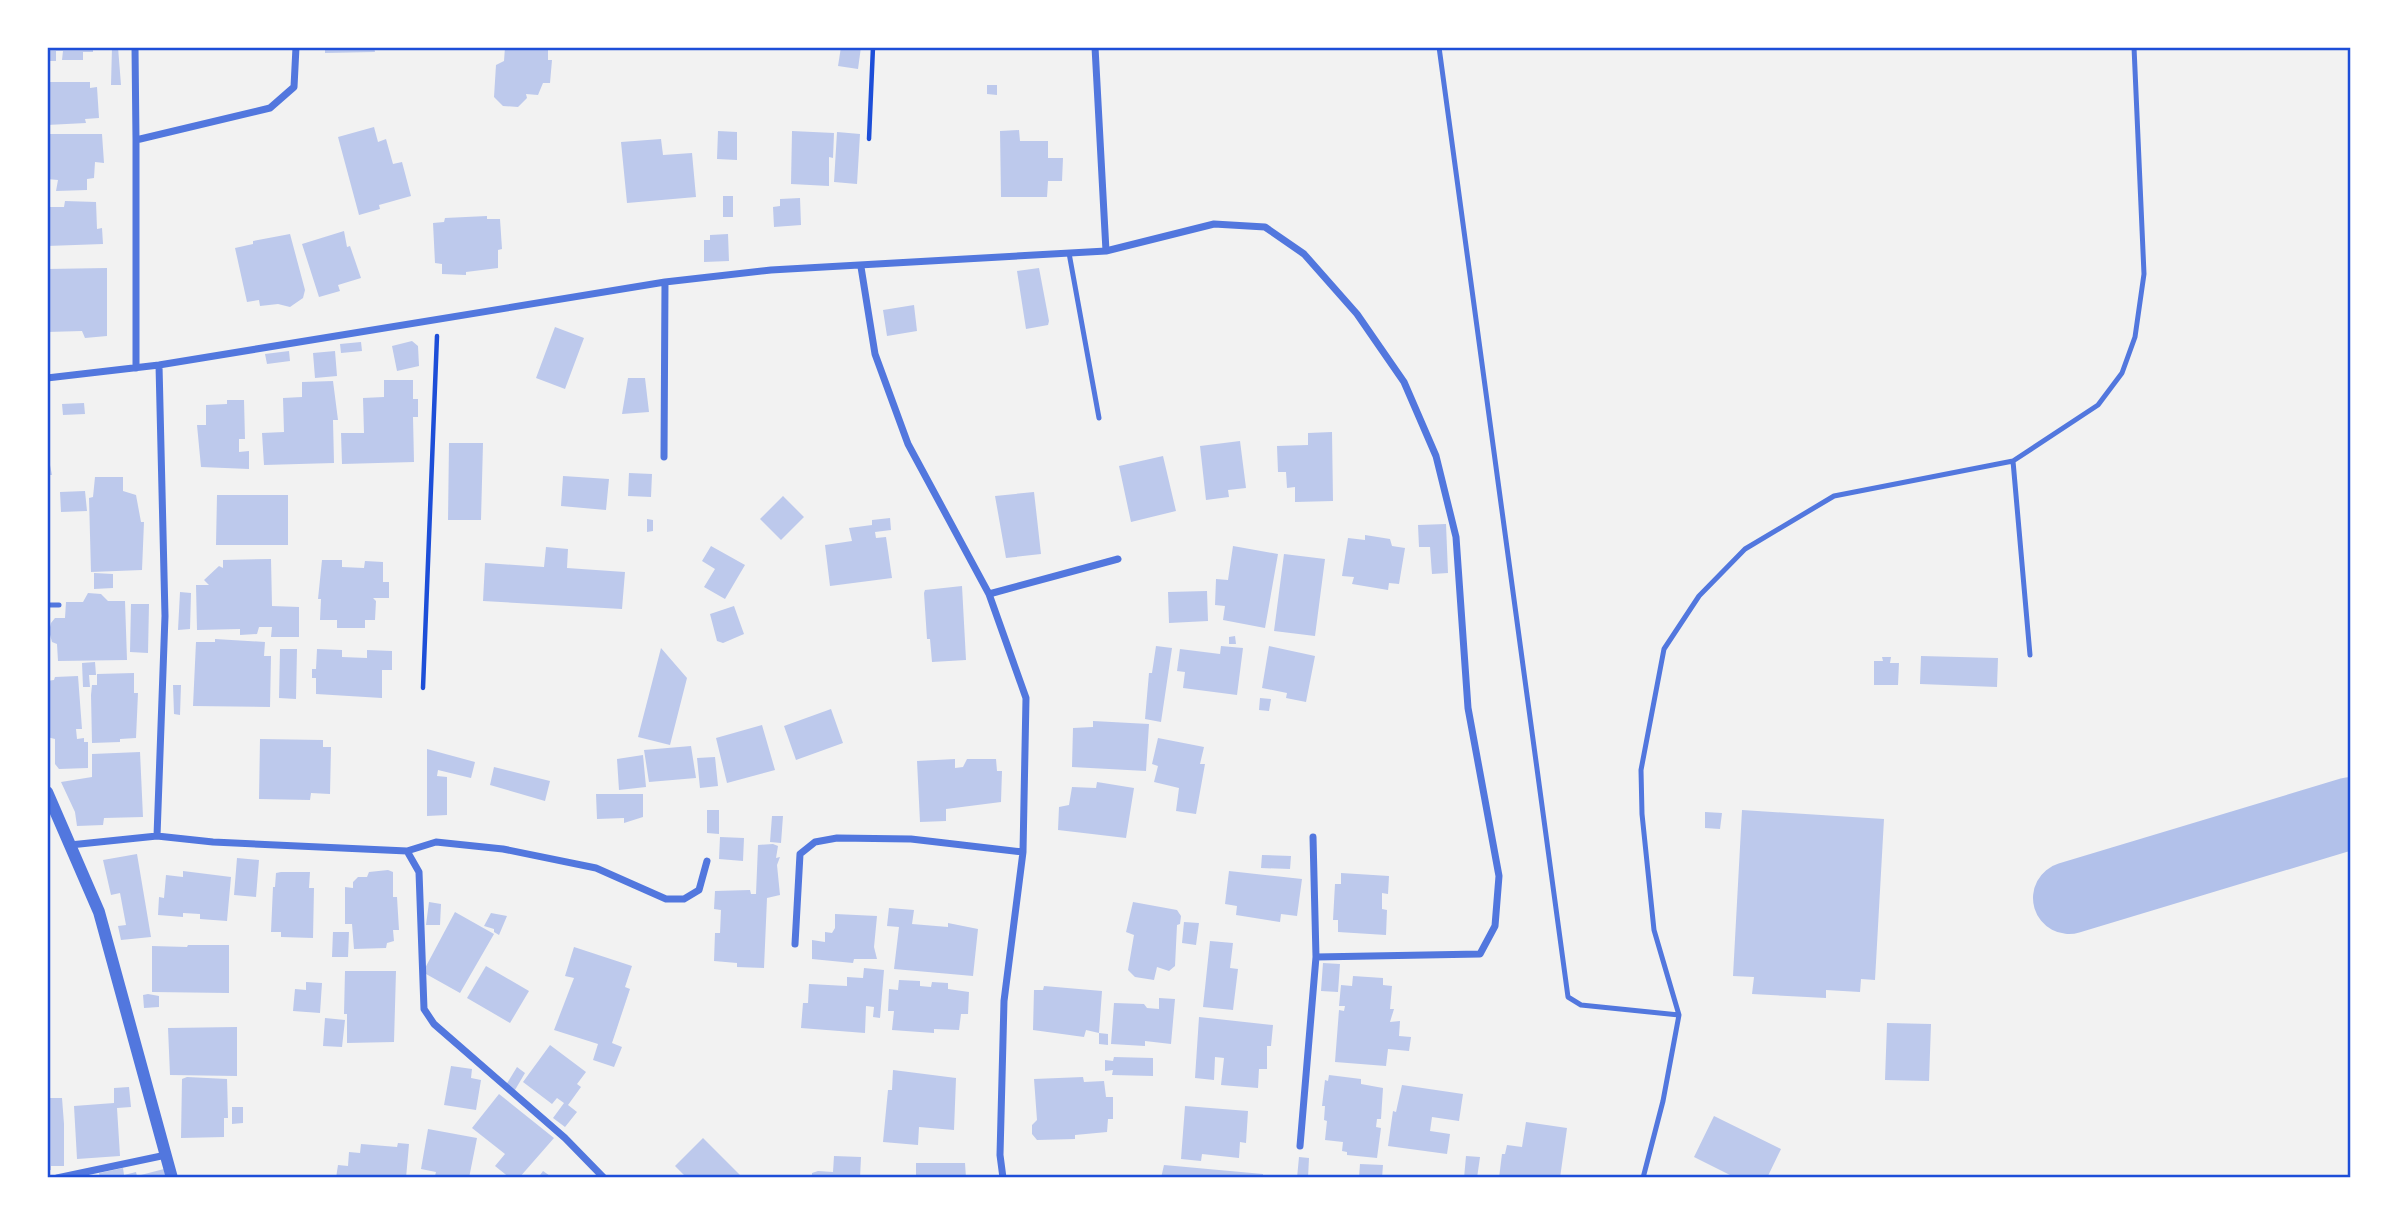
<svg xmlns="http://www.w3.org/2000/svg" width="2398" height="1225" font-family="'Titillium Web',sans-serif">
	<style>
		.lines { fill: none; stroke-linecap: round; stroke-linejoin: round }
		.taxiway { stroke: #b2c1ea; stroke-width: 72 }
		.building { fill: #bdc9ec }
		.path { stroke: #1d4ed8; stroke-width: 4.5 }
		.service { stroke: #5277de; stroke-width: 5 }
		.minor { stroke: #5277de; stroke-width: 7 }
		.tertiary { stroke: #5277de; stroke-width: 12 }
		.neatline { fill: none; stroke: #1d4ed8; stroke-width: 2.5 }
	</style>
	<rect width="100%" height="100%" fill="#f2f2f2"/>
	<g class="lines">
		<path class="taxiway" d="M2069,898L2351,813"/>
	</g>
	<path class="building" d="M47,47H93V52H83V60H62L63,51H56V61H47Z
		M112,47H118L121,85H111Z
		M325,47H374L375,52L325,53Z
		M505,47H548V60H552L550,83H543L538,95L526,94L527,98L518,107L503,106L494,97L496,65L504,61Z
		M841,47H861L858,69L838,66Z
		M47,82H90V88L97,87L99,118L85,119L86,123L47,125Z
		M987,85H997V95L987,94Z
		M374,127L378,142L386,139L393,164L402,162L411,196L379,205L380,209L359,215L338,137Z
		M1019,130L1020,141H1048V158H1063L1062,181H1048L1047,197H1001L1000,131Z
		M718,131L737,132V160L717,159Z
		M792,131L834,133L833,158L829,157V186L791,184Z
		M837,132L860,134L857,184L834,182Z
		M47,134H102L104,163L95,162L94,178L87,179V190L56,191L58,180L47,179Z
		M661,139L663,155L692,153L696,197L627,203L621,142Z
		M723,196H733V217H723Z
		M800,198L801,225L774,227L773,207L780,206V199Z
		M65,201L96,202L97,229L102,228L103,244L47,246V207H64Z
		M487,216V219H500L502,249L498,250V268L466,272V275L442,274V264L435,263L433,223L444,222L445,218Z
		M344,231L347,247L350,246L361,278L338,285L340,291L319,297L302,244Z
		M290,234L305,290L303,298L290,307L278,304L260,306L259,300L247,302L235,248L253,244V241Z
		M728,234L729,261L704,262V240H710V235Z
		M107,268V336L85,338L82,331L47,332V269Z
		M1039,268L1049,321L1048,325L1026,329L1017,271Z
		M914,305L917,331L887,336L883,310Z
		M555,327L584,338L565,389L536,378Z
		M412,341L418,346L419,366L397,371L392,346Z
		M361,342L362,351L341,353L340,344Z
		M289,351L290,361L267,364L265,354Z
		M335,351L337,376L315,378L313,353Z
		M628,378H645L649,412L622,414Z
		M384,380H413V399H418V417H413L414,462L342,464L341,433H364L363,398L384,397Z
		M333,381L338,420H333L334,463L264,465L262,433L284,432L283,398L302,397V382Z
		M227,400H244L245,439H239V452L249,451V469L201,467L197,425H206V405L227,404Z
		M84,403L85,414L63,415L62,404Z
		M1332,432L1333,501L1295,502V487L1287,488L1286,472H1278L1277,446L1308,445V433Z
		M1240,441L1246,488L1228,490L1229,497L1206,500L1200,446Z
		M449,443H483L481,520H448Z
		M47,450L52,475H47Z
		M1163,456L1176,511L1131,522L1119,466Z
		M629,473L652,474L651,497L628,496Z
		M563,476L609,479L606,510L561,506Z
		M95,477H123V491L136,495L141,522H144L142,570L91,572L89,498L93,497Z
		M85,491L87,511L61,512L60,492Z
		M1034,492L1041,554L1006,558L995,496Z
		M217,495H288V545H216Z
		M783,496L804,517L781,540L760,519Z
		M890,518L891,530L875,532L876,538L886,537L892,578L830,586L825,545L852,541L849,528L872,525V520Z
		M647,519L653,520V531L647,532Z
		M1446,524L1448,573L1432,574L1430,547H1419L1418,525Z
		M1365,535L1390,539L1392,546L1405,548L1399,584L1389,583L1388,590L1352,584L1354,577L1342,576L1348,538L1365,540Z
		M711,546L745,565L725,599L704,587L715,569L702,561Z
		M1233,546L1278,554L1265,628L1223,620L1225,606L1215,605L1216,579L1228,580Z
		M546,547L568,549L567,568L625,572L622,609L483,601L485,563L544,567Z
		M1284,554L1325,559L1315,636L1274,631Z
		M271,559L272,606L299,607V637H271L272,627H259L257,634L240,635V629L197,630L196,585H209L204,580L219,566L223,568V560Z
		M322,560H342V567L364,568L365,561L383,562V582H389V598H373L376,601L375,620H365V628H337V620H320L321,599H318Z
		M94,573L113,574V588L94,589Z
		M962,586L966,660L932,662L930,639H927L924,593L925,590Z
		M1207,591L1208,621L1169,623L1168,592Z
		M180,592L191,593L190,629L178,630Z
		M88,593L101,594L108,601H125L127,660L58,661L57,644L52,642L49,631L51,623L55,618H65L66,602H83Z
		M131,604H149L148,653L130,652Z
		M734,606L744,634L723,643L717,641L710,614Z
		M1235,636L1236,644H1229V637Z
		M215,639L265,642L264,656H271L270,707L193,706L196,642H215Z
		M1156,646L1172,648L1161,722L1145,719L1149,673H1152Z
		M1221,646L1243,648L1237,695L1183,688L1185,672L1177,671L1180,649L1220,654Z
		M1269,646L1315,656L1306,702L1286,698L1287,693L1262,688Z
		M661,648L687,678L670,745L638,737Z
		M280,649H297L296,699L279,698Z
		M317,649L342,650V657L367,658V650L392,651V670H382V698L316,694V678H312V669H316Z
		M1921,656L1998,658L1997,687L1920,684Z
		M1882,657H1891L1890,663H1899L1898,685H1874V661H1883Z
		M95,662L96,675H89L90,687H83L82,663Z
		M134,673V693H138L136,738L120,739V742L92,743L91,695L92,685H97V674Z
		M78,676L82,729H76L77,739L84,738V742H88V768L59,769L55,764V739L47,737V681L54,680L55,677Z
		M173,685H181L180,715L174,714Z
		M1260,698L1271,699L1269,711L1259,710Z
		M831,709L843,743L796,760L784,726Z
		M1093,721L1149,724L1146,771L1072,767L1073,728L1093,727Z
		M762,725L775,770L727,783L716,738Z
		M1158,738L1204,747L1200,764H1205L1196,814L1176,811L1179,788L1154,782L1158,766L1152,764Z
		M260,739L323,740V747H331L330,794L311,793L310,800L259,799Z
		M691,746L696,778L649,782L644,750Z
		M427,749L475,762L471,778L438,770L437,776L447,777V815L427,816Z
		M140,752L143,817L104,818L103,825L77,826L75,812L61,782L92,777V754Z
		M643,755L646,787L619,790L617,759Z
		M715,757L718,786L700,788L697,758Z
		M955,759V768L963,767L967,759H996L997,771H1002L1001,802L946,809V821L920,822L917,761Z
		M494,767L550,781L545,801L490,785Z
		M1097,782L1134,788L1126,838L1058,830L1059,807L1069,805L1072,787L1096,788Z
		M596,794H643V817L624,823V818L597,819Z
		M707,810H719V834L707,833Z
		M1742,810L1884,819L1875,980L1861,979L1860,992L1826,990V998L1752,994L1754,977L1733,976Z
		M1705,812L1722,813L1720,829L1705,828Z
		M772,816H783L781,843L770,842Z
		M720,837L744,838L743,861L719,859Z
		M773,844L778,846L776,858L780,857L777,865L780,895L767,898L764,968L737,967V963L714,961L715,933H720L721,910L714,909L715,891L750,890L751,894H756L758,845Z
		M137,854L151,937L121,940L118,926L126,925L120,893L111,895L103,860Z
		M1262,855L1291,856L1290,869L1261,868Z
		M237,858L259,860L256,897L234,895Z
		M388,870L393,872V897H397L399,930H393L394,941L387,943L386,948L354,949L352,924H345V887L353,888V882L358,877H367L369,872Z
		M183,871L231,877L227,921L200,919V914L183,913V917L158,915L159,897L164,898L166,875L183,877Z
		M1229,871L1302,879L1297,916L1281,914L1280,922L1236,915L1237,906L1225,904Z
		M281,872H310L309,888H314L313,938L281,937V932H271L273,887H275L276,873Z
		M1341,873L1389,876L1388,894L1382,893V909L1387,910L1386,935L1338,932V920H1333L1335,884H1341Z
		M429,902L441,904L440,925H426Z
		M1133,902L1177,910L1181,916L1180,924L1177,925L1175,966L1169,971L1157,967L1154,980L1135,977L1128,970L1134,935L1126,932Z
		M889,908L914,910L912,924L948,927V923L978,929L973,976L894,969L899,927L887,926Z
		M455,912L494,934L460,993L426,974L424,970Z
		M491,913L507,916L499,935L494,932V929L484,926Z
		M835,914L877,916L874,947L877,959H854L853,963L812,959V940L825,942V932L832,933L835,928Z
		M1184,922L1199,923L1196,945L1182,943Z
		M333,932H349L348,957H332Z
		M1210,941L1233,943L1230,968L1238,969L1233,1010L1203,1007Z
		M188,945H229V993L152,992V946L187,947Z
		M574,947L632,966L625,987L630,989L612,1043L622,1047L614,1067L593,1060L598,1044L554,1030L574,978L565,976Z
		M1323,963L1340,964L1338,992L1321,991Z
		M486,966L529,991L510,1023L467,998Z
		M864,968L884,970L880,1018L873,1017L874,1007L866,1006L865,1033L801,1028L803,1003H808L809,984L847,986V977L863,978Z
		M345,971H396L394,1042L347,1043V1014H344Z
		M1353,976L1383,978V985L1392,986L1390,1009H1394L1390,1022L1400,1021L1399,1036L1411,1037L1409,1051L1388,1049L1386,1066L1335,1062L1339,1010L1344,1011L1345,1006H1339L1341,985L1352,986Z
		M899,980L920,981V986L931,987L932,982L948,983V989L969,992L968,1014H961L959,1030L934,1029V1033L892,1030L894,1011H888L889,989L898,990Z
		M306,982L322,983L320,1013L293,1011L295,989L306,990Z
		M1044,986L1102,991L1099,1033L1108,1034V1045L1099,1044V1033L1086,1030L1084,1037L1033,1030L1034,990H1043Z
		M148,994L159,996V1007L144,1008L143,995Z
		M1159,998L1175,999L1171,1044L1145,1041V1046L1111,1044L1114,1003L1144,1004L1147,1008L1159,1009Z
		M1199,1017L1273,1025L1271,1046H1267V1069H1259L1258,1088L1221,1085L1224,1058L1215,1057L1214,1080L1195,1078Z
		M325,1018L345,1020L342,1047L323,1046Z
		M1887,1023L1931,1024L1929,1081L1885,1080Z
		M237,1027V1076L170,1075L168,1028Z
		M550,1045L586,1072L577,1084L581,1087L568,1105L577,1112L565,1127L553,1118L564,1103L557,1098L552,1104L523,1082Z
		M1114,1057L1153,1058V1076L1112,1075L1113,1070L1105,1071V1060L1113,1061Z
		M451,1066L472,1069L471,1078L481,1080L476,1110L444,1105Z
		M517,1067L525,1073L515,1090L506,1085Z
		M893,1070L956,1078L954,1130L919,1127L918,1145L883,1142L888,1090H892Z
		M1329,1075L1361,1079V1084L1383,1088L1381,1119H1377L1376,1127L1381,1128L1377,1158L1347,1155V1152L1342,1151L1343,1142L1325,1140L1327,1121L1324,1120L1325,1106H1322L1325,1080L1328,1081Z
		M187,1077L227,1079L228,1118H224V1137L181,1138L182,1079Z
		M1083,1077L1084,1082L1104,1081L1106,1097H1113V1119H1108L1107,1132L1075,1135V1139L1037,1140L1032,1134V1125L1037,1120L1034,1079Z
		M1402,1085L1463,1094L1459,1121L1432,1117L1430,1131L1450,1134L1447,1154L1388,1146L1393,1111L1396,1112Z
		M129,1087L131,1107L117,1108L120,1156L77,1159L74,1106L114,1103V1088Z
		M499,1094L554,1138L519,1178H510L495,1166L505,1154L472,1128Z
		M47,1098H62L64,1124V1166H51V1170H47Z
		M1185,1106L1248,1111L1246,1143L1240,1142L1239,1158L1202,1154L1201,1161L1181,1159Z
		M232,1107H243V1123L232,1124Z
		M1714,1116L1781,1149L1767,1178H1736L1694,1157Z
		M1526,1122L1567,1128L1560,1178H1499L1502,1154H1505L1507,1145L1522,1147Z
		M428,1129L477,1138L469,1178L435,1176L436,1172L421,1169Z
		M703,1138L743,1178H687L675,1166Z
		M398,1143L409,1144L406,1178H336L338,1165L348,1166L349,1152L360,1153L361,1144L397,1147Z
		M834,1156L861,1157L860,1178H812V1173L818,1171L833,1172Z
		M1466,1156L1480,1157L1477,1178H1464Z
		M1299,1157L1309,1158L1308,1178H1297Z
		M916,1163H965L966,1178H916Z
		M1360,1164L1383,1165L1382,1178H1359Z
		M1164,1165L1263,1174V1178H1161Z
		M123,1168L124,1175L136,1172L137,1176L164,1169L166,1178H100L99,1173Z
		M543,1171L553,1178H538Z"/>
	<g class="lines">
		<path class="path" d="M869,139L873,47
			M423,688L437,336"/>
		<path class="service" d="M1439,47L1568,997L1581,1005L1679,1015
			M1069,253L1099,418
			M2013,461L2030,655
			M47,605H59
			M1643,1178L1663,1101L1679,1015L1654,930L1642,814L1641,770L1664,649L1699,596L1745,549L1834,496L2013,461L2098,405L2122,373L2135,337L2144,274L2134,47"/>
		<path class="minor" d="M135,47L136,140
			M1095,47L1106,251
			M861,267L875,354L908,444L989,594L1026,698L1023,852L1004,1001L1000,1155L1003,1178
			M136,368V140L270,108L294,87L296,47
			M47,378L159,365L665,282L771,270L1106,251L1214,224L1265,227L1304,254L1357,314L1404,382L1436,456L1456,537L1468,708L1499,876L1495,926L1480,954L1316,957
			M664,457L665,282
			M989,594L1118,559
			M157,836L213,842L407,851L419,872L424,1009L434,1024L565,1138L604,1178
			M70,845L157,836L165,616L159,365
			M407,851L436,842L503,849L596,868L666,899H684L699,890L707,861
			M795,944L800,854L815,842L837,838L911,839L1023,852
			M1300,1146L1316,957L1313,837
			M57,1178L166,1155"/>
		<path class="tertiary" d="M47,792L99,912L172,1178"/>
	</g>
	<rect width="2398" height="1225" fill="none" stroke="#ffffff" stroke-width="98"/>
	<rect x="49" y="49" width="2300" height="1127" class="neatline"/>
</svg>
